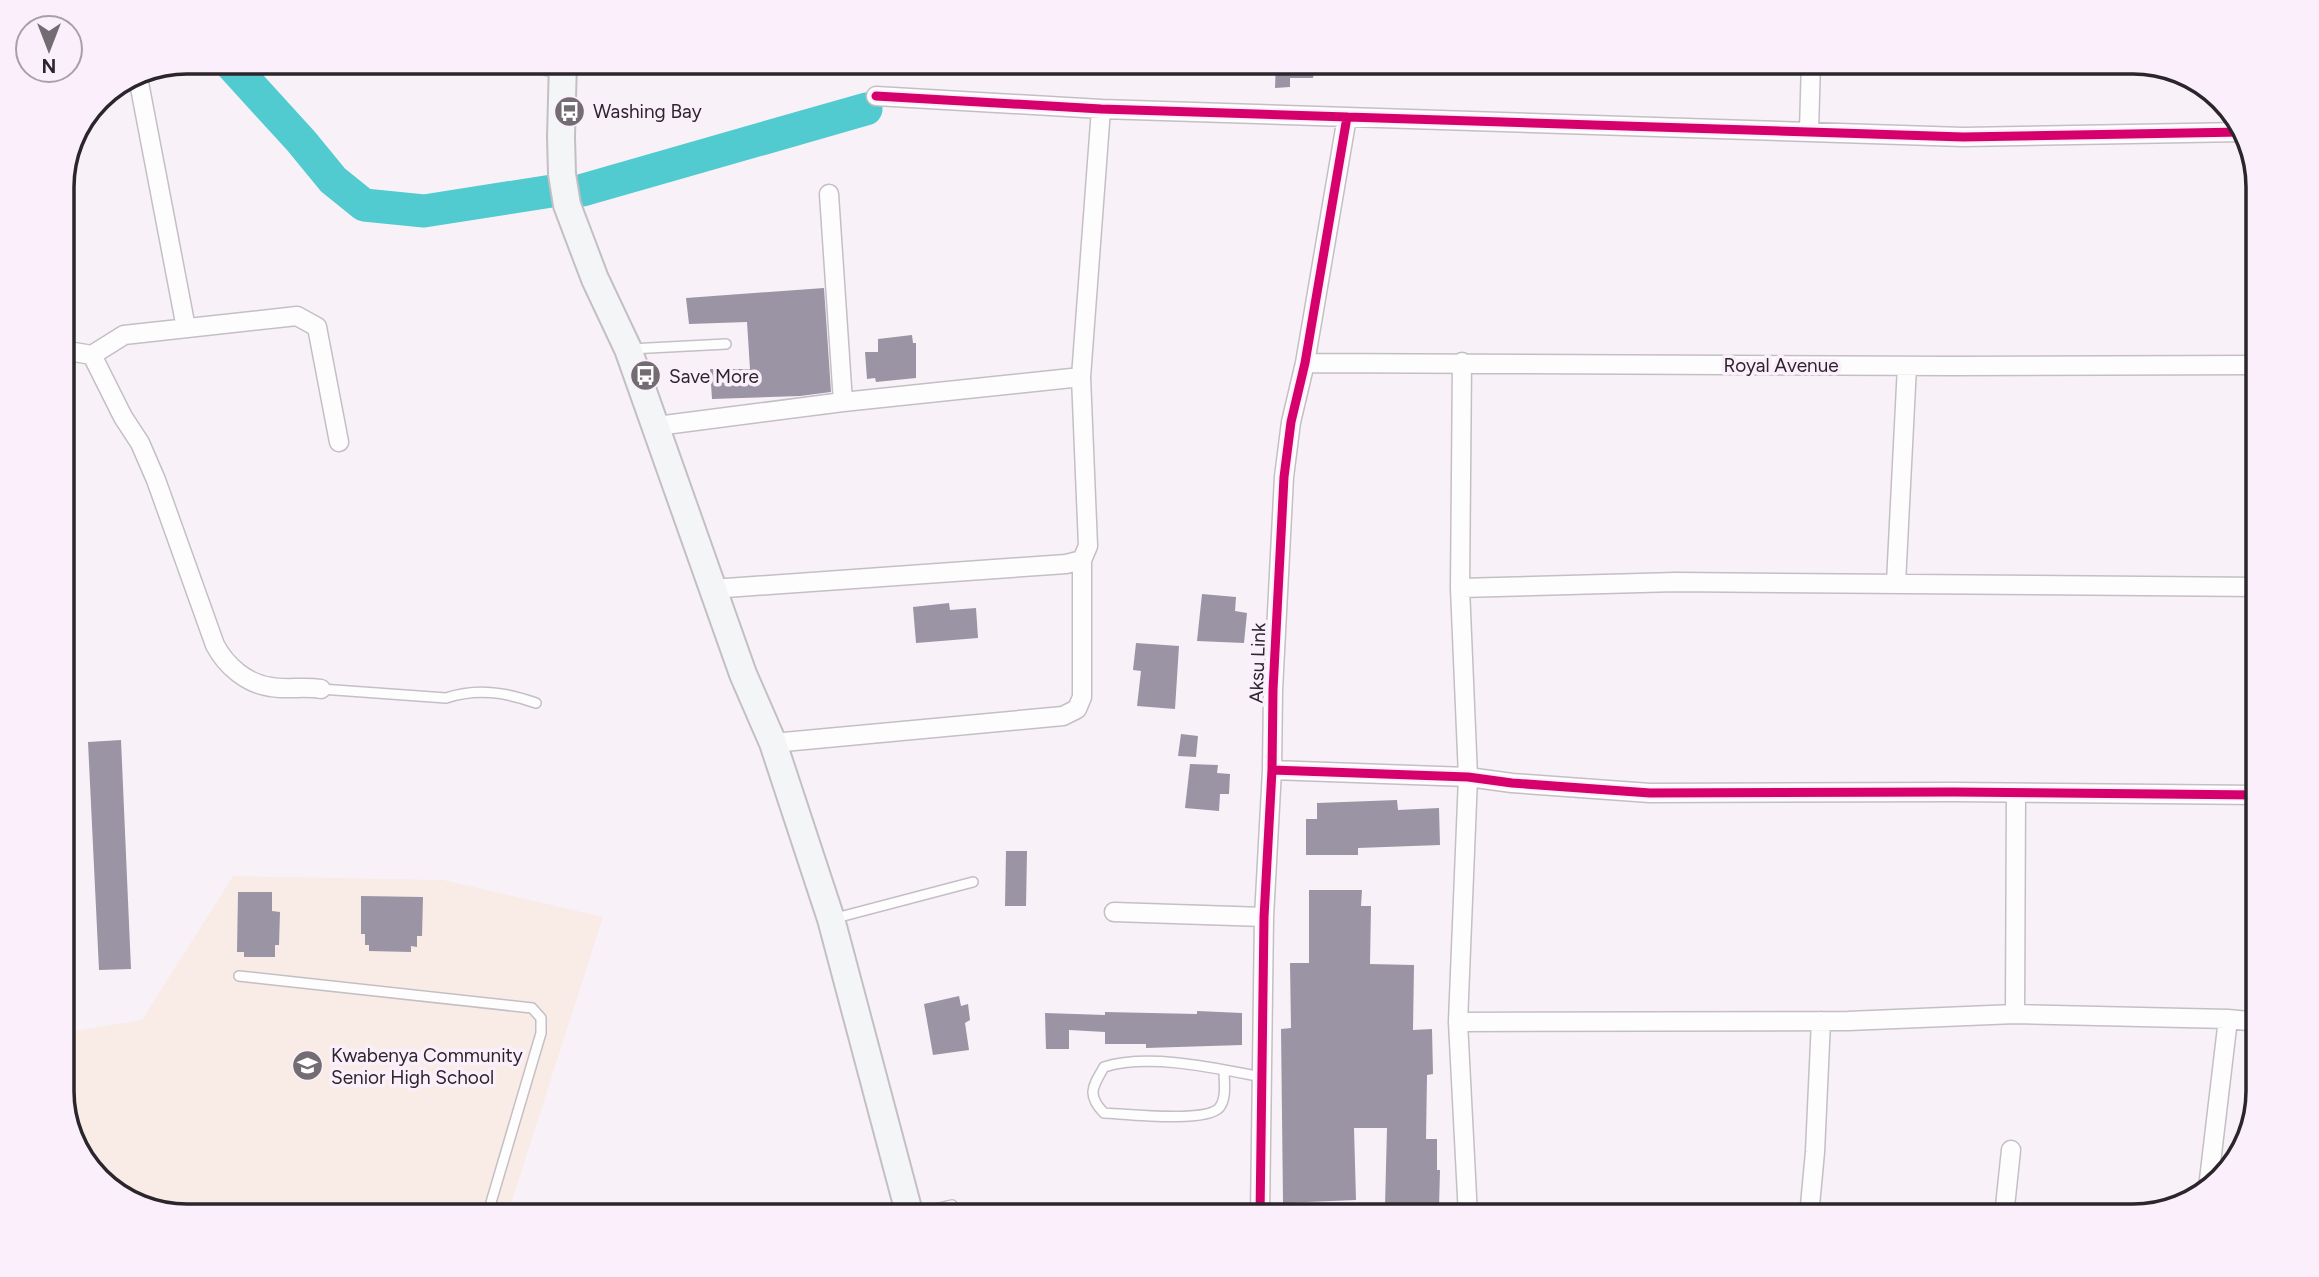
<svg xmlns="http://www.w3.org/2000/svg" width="2319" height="1277" font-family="Figtree,sans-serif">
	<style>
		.education { fill: #f9ebe5 }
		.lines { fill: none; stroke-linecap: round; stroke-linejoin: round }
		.river { stroke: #51cbcf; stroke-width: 33 }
		.building { fill: #9b94a5 }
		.lane-casing { stroke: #c4bfc4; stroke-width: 12 }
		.street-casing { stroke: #c4bfc4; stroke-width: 21 }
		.secondary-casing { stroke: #c4bfc4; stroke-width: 30 }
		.lane { stroke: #fefdfe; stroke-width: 9 }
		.street { stroke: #fefdfe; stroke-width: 18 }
		.secondary { stroke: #f3f5f6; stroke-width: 26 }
		.cycleway-casing { stroke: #fbeffb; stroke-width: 13 }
		.cycleway { stroke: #d6006c; stroke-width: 9 }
		.labels { text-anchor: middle; stroke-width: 7; stroke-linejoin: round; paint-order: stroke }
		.poi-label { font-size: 19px; fill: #2b262b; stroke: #fbeffb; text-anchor: start }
		.street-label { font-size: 19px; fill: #2b262b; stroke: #fbeffb }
		.rim { fill: none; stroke: #2b262b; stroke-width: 3.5 }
	</style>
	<rect width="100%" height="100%" fill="#f8f2f8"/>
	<path class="education" d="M233,876L443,880L603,917L507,1216H187L131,1203L83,1160L62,1099V1033L142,1020Z"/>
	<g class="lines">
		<path class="river" d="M228,61L301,141L333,180L364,205L424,211L552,191
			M583,190L866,109"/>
	</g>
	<path class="building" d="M1276,61H1316L1313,78H1290V87L1275,88Z
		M824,288L831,392L800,396L712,399L710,369H750L747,322L689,324L686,298Z
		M912,335L913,343H916V378L876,382L875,378L867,379L865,352H878V339Z
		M1202,594L1236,597L1235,611L1247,613L1244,643L1197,641Z
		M949,603L950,610L976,608L978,638L916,643L913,607Z
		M1136,643L1179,646L1175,709L1137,706L1141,671L1133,670Z
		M1181,734L1198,736L1196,757L1178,756Z
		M121,740L131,969L99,970L88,742Z
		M1190,764L1218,765L1217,773L1230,774L1229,794H1220L1219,811L1185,808Z
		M1397,800L1398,810L1439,808L1440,845L1358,848V855H1306V819H1317V803Z
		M1006,851H1027L1026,906H1005Z
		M1309,890H1362L1361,906H1371L1370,964L1414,965L1413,1030L1432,1029L1433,1074L1427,1075L1426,1139H1437V1170H1440L1439,1208L1385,1206L1387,1128H1354L1356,1200L1283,1203L1281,1029L1291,1028L1290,963H1309Z
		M238,892H272V911L280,912L279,945H275V957H244V952H237Z
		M361,896L423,897L422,936H417V947L411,946V952L369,951V945H365V934H361Z
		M959,996L961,1006L968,1004L970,1020L965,1023L969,1050L933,1055L924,1004Z
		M1197,1011L1242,1013V1045L1146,1048V1044H1105V1032L1069,1030V1049H1046L1045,1013L1105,1015V1012L1197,1014Z"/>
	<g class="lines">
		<defs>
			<path id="lane" d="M502,61L558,73
				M630,349L726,344
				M321,689L446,698C477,688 505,692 536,703
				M832,919L973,882
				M239,976L532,1008L541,1018V1033L487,1216
				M1224,1070C1224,1082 1227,1099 1219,1108C1205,1123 1126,1114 1104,1113C1086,1095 1093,1086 1104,1067C1149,1053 1215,1068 1262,1077
				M914,1214L952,1205L955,1216"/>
			<path id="street" d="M137,72L186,328
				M876,96L1101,109L1963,137L2242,132
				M1809,131L1811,61
				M829,194L843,402
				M62,350L92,355L123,417L140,443L156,480L215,645C226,666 247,684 271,687C289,690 303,686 321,689
				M92,355L124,335L297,316L317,327L339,442
				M1462,362L1460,588L1468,777L1458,1022L1468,1216
				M1305,363L1951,366L2258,365
				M657,426L843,402L1081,377L1101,109
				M1896,583L1907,366
				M1460,588L1676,582L2258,587
				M712,589L1066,564L1082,560L1088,546L1081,377
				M773,743L1063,716L1077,709L1082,697V560
				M1272,770L1468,777L1512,783L1650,793L1954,792L2258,795
				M1114,912L1264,917
				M2015,1014L2016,793
				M1458,1022L1848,1021L2015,1014L2228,1019L2258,1022
				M2208,1188L2228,1019
				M1260,1216L1264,917L1272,770L1273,690L1284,477L1291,422L1305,363L1347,117
				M1809,1216L1815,1152L1821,1021
				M2004,1216L2011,1150"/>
			<path id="secondary" d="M563,61L561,137L562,174L567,205L595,279L628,349L743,674L773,743L831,919L910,1216"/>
		</defs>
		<use href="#lane" class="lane-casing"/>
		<use href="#street" class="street-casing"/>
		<use href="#secondary" class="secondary-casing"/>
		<use href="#lane" class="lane"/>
		<use href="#street" class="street"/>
		<use href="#secondary" class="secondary"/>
		<defs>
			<path id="cycleway" d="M876,96L1101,109L1963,137L2242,132
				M1272,770L1468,777L1512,783L1650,793L1954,792L2258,795
				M1260,1216L1264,917L1272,770L1273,690L1284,477L1291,422L1305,363L1347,117"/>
		</defs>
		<use href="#cycleway" class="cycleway-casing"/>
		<use href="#cycleway" class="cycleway"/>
	</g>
	<defs>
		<symbol id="bus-disc" viewBox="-11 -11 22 22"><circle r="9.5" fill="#736d73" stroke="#fbeffb"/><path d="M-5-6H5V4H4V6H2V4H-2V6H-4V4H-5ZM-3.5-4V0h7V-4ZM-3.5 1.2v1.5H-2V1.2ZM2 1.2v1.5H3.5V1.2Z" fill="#fff"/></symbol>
		<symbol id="school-disc" viewBox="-11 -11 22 22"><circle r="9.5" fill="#736d73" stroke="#fbeffb"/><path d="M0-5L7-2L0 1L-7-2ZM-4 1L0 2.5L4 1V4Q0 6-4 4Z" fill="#fff"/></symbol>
	</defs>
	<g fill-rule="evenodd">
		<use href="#bus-disc" x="552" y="94" width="35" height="35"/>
		<use href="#bus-disc" x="628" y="358" width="35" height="35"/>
		<use href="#school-disc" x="290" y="1048" width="35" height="35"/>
	</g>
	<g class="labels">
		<g class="poi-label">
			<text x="593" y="118">Washing Bay</text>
			<text x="669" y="383">Save More</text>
			<text x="331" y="1062">Kwabenya Community<tspan x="331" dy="22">Senior High School</tspan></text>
		</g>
		<g class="street-label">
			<text x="1781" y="372">Royal Avenue</text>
			<text transform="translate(1257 663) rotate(-88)" y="7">Aksu Link</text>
		</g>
	</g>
	<path d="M0 0H2319V1277H0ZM187 74H2133A113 113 0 0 1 2246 187V1091A113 113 0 0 1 2133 1204H187A113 113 0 0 1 74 1091V187A113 113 0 0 1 187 74Z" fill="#fbeffb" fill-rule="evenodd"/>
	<path class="rim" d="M187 74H2133A113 113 0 0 1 2246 187V1091A113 113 0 0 1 2133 1204H187A113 113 0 0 1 74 1091V187A113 113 0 0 1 187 74Z"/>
	<g transform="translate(49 49) rotate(180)"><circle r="33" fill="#fbeffb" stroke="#a89fa8" stroke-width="2"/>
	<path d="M0-5L12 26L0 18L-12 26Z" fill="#736d73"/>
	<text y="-10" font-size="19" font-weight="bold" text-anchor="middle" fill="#2b262b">N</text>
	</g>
</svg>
